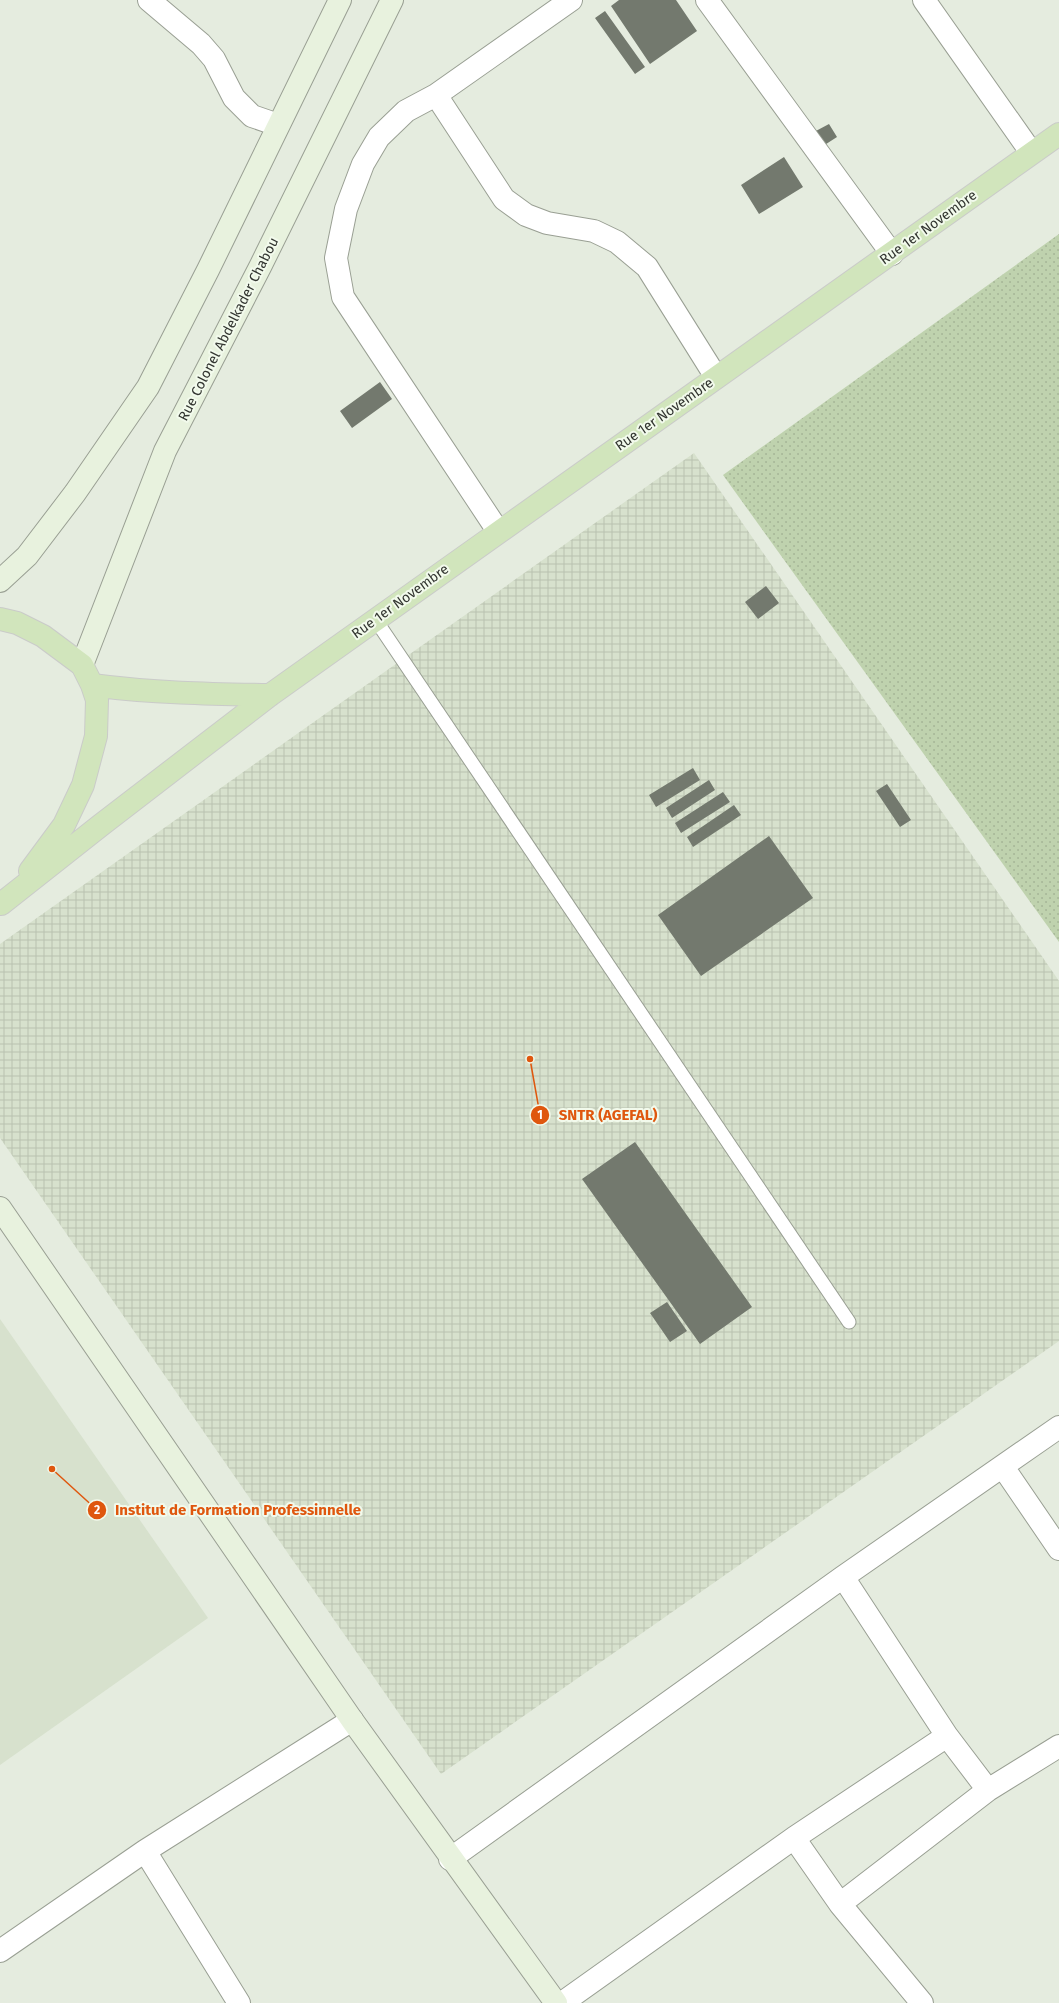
<svg xmlns="http://www.w3.org/2000/svg" width="1059" height="2003" font-family="'Fira Sans',sans-serif">
	<style>
		.built { fill: #d7e1cd }
		.industrial { fill: url(#industrial-grid) }
		.park { fill: url(#park-dots) }
		.building { fill: #73796e }
		.lines { fill: none; stroke-linecap: round; stroke-linejoin: round }
		.service-casing { stroke: #999f93; stroke-width: 15 }
		.minor-casing { stroke: #999f93; stroke-width: 24 }
		.secondary-casing { stroke: #999f93; stroke-width: 24 }
		.primary-casing { stroke: #cacbc9; stroke-width: 24 }
		.service { stroke: #fff; stroke-width: 13 }
		.minor { stroke: #fff; stroke-width: 22 }
		.secondary { stroke: #e8f2de; stroke-width: 22 }
		.primary { stroke: #d1e5bc; stroke-width: 22 }
		.labels { text-anchor: middle; stroke-width: 4; stroke-linejoin: round; paint-order: stroke }
		.street-label { font-size: 14px; fill: #333631; stroke: #f2faec }
		.leader { fill: none; stroke: #df570e; stroke-width: 1.5 }
		.callout-dot { fill: #df570e; stroke: #f2faec; stroke-width: 1.5 }
		.mark-label { font-size: 12px; text-anchor: middle; font-weight: bold; fill: #fff }
		.callout-label { font-size: 15px; text-anchor: middle; font-weight: bold; fill: #df570e; stroke: #f2faec; stroke-width: 4; stroke-linejoin: round; paint-order: stroke }
	</style>
	<defs>
		<pattern id="industrial-grid" width="8" height="8" patternUnits="userSpaceOnUse"><rect width="8" height="8" fill="#d7e1cd"/><path d="M0 4h8M4 0v8" fill="none" stroke="#b9c2b0"/></pattern>
		<pattern id="park-dots" width="8" height="8" patternUnits="userSpaceOnUse"><rect width="8" height="8" fill="#bfd2ae"/><path d="M2 2h.1M6 6h.1" fill="none" stroke="#a5b596" stroke-width="1.8" stroke-linecap="round"/></pattern>
	</defs>
	<rect width="100%" height="100%" fill="#e5ecdf"/>
	<path class="built" d="M0,1319L208,1618L0,1765Z"/>
	<path class="industrial" d="M694,453L1059,981V1341L441,1774L0,1138V944Z"/>
	<path class="park" d="M1059,234V942L723,475Z"/>
	<path class="building" d="M619,0H676L697,31L650,64L611,6Z
		M605,11L645,67L635,74L595,18Z
		M829,124L837,137L823,146L814,132Z
		M784,157L803,187L759,214L741,185Z
		M380,382L392,399L352,428L340,411Z
		M766,586L779,603L758,619L745,602Z
		M693,768L700,780L656,807L649,795Z
		M709,780L715,790L672,818L666,808Z
		M887,784L911,820L900,827L876,791Z
		M723,792L730,802L681,833L675,823Z
		M734,805L741,815L693,847L687,837Z
		M769,836L813,898L701,976L658,915Z
		M635,1142L752,1307L700,1344L582,1179Z
		M667,1302L687,1331L670,1342L650,1313Z"/>
	<g class="lines">
		<defs>
			<path id="service" d="M375,619L849,1322"/>
			<path id="minor" d="M149,0L201,44L214,59L234,98L252,116L278,125
				M707,0L892,254
				M924,0L1031,152
				M436,95L504,199L526,215L547,223L594,231L617,242L647,267L716,377
				M498,531L343,297L336,258L346,209L363,164L379,137L406,111L436,95L571,0
				M1003,1467L1059,1549
				M843,1577L947,1736
				M988,1790L947,1736L794,1838L840,1904L988,1790L1059,1746
				M145,1851L239,2003
				M450,1859L843,1577L1059,1427
				M840,1904L922,2003
				M0,1951L145,1851L352,1720
				M562,2003L794,1838"/>
			<path id="secondary" d="M0,581L27,556L75,493L148,387L208,270L340,0
				M82,665L165,451L260,267L392,0
				M0,1208L352,1720L556,2003"/>
			<path id="primary" d="M0,619L17,623L43,636L82,665L92,685L97,700L96,736L83,785L64,825L30,871
				M92,685C151,693 210,694 270,695
				M1,904L101,825L270,695L1059,134"/>
		</defs>
		<use href="#service" class="service-casing"/>
		<use href="#minor" class="minor-casing"/>
		<use href="#secondary" class="secondary-casing"/>
		<use href="#primary" class="primary-casing"/>
		<use href="#service" class="service"/>
		<use href="#minor" class="minor"/>
		<use href="#secondary" class="secondary"/>
		<use href="#primary" class="primary"/>
	</g>
	<g class="labels">
		<g class="street-label">
			<text transform="translate(928 227) rotate(-36)" y="5">Rue 1er Novembre</text>
			<text transform="translate(228 329) rotate(-63)" y="5">Rue Colonel Abdelkader Chabou</text>
			<text transform="translate(664 414) rotate(-35)" y="5">Rue 1er Novembre</text>
			<text transform="translate(400 601) rotate(-36)" y="5">Rue 1er Novembre</text>
		</g>
	</g>
	<path class="leader" d="M530 1059L540 1115M52 1469L97 1510"/>
	<g class="callout-dot">
		<circle cx="530" cy="1059" r="4"/>
		<circle cx="52" cy="1469" r="4"/>
		<circle cx="540" cy="1115" r="10"/>
		<circle cx="97" cy="1510" r="10"/>
	</g>
	<g class="mark-label">
		<text x="540" y="1119">1</text>
		<text x="97" y="1514">2</text>
	</g>
	<g class="callout-label">
		<text x="608" y="1120">SNTR (AGEFAL)</text>
		<text x="238" y="1515">Institut de Formation Professinnelle</text>
	</g>
</svg>
